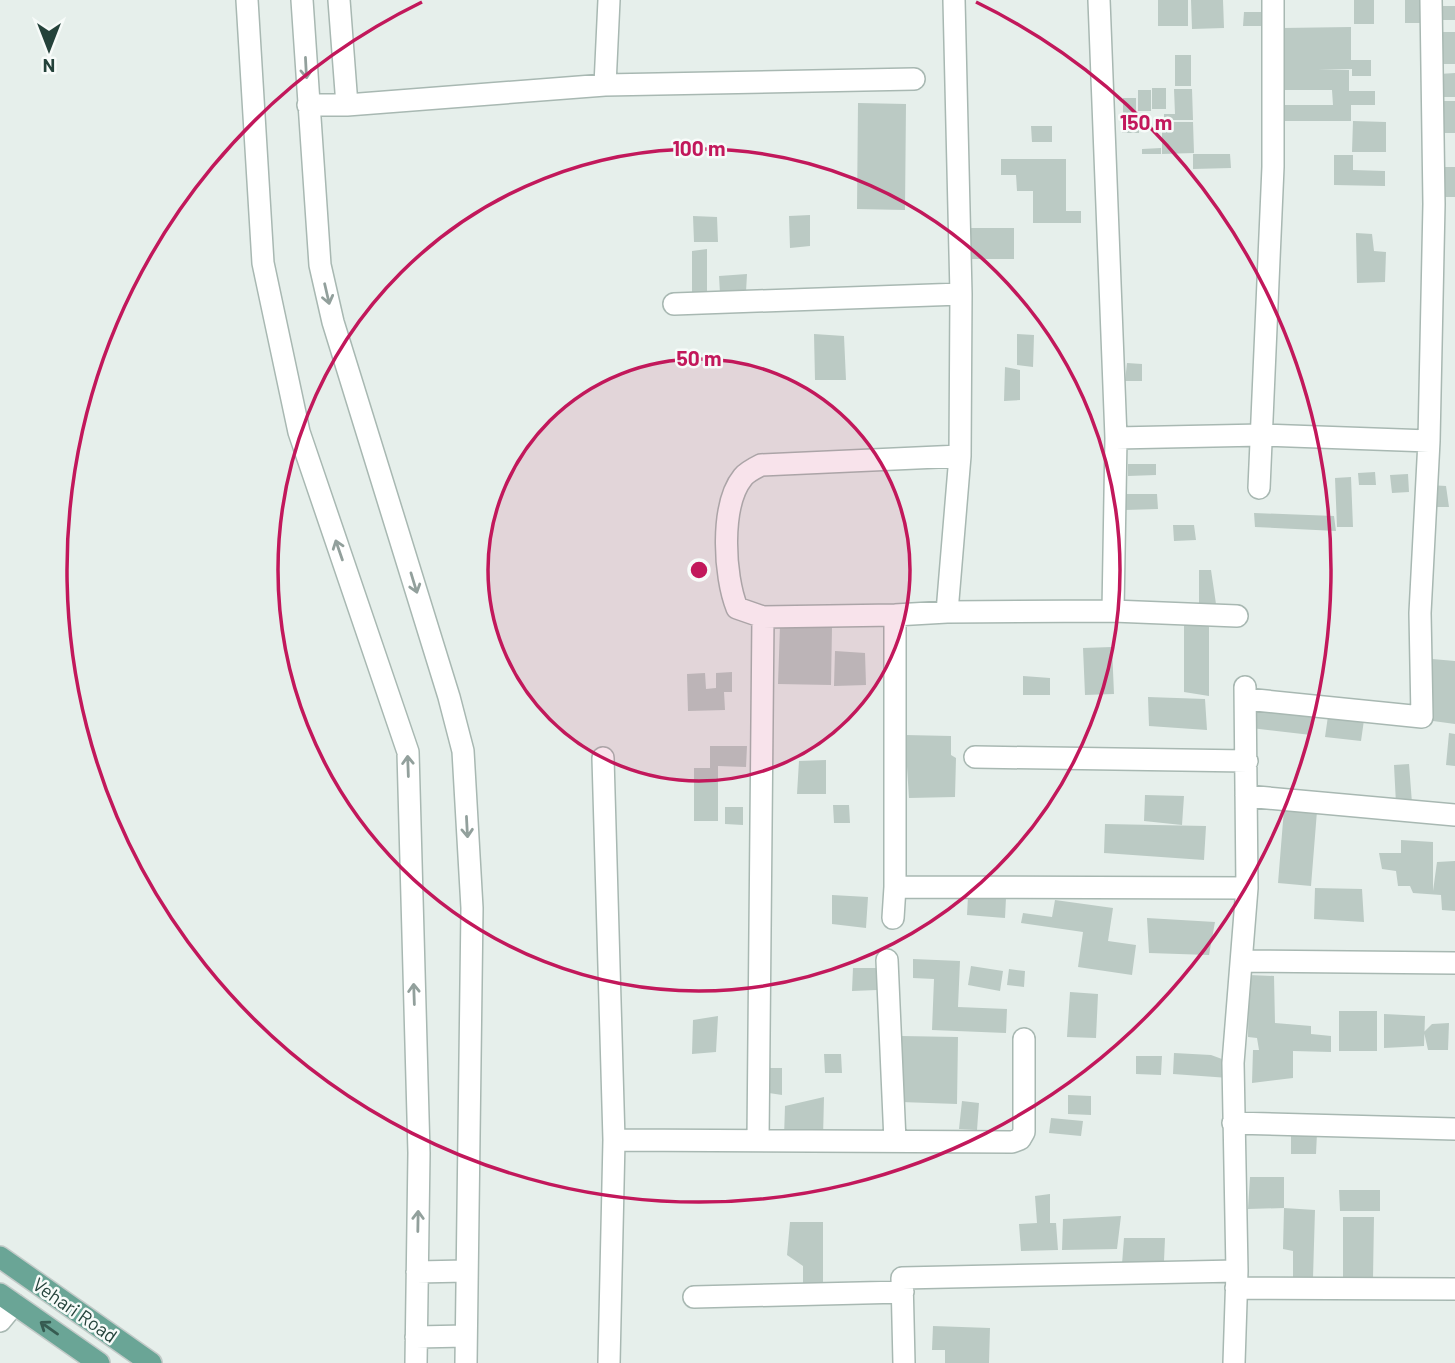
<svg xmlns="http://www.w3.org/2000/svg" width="1455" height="1363" font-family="Barlow,sans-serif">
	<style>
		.building { fill: #bbcac4 }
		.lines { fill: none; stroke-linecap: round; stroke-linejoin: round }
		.minor-casing { stroke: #a8b8b2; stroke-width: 24 }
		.primary-casing { stroke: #c2cac8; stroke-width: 24 }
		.minor { stroke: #fff; stroke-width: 21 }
		.primary { stroke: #6aa596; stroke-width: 21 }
		.oneway { stroke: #92a09c }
		.oneway2 { stroke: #365b51 }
		.ring { fill: none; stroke: #c2185b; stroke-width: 3.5 }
		.labels { text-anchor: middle; stroke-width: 5; stroke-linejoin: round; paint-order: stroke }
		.street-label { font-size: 19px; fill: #24423a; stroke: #f7fbf9 }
		.centre { fill: #c2185b; stroke: #f7fbf9; stroke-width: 3.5 }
		.ring-label { font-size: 21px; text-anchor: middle; font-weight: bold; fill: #c2185b; stroke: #f7fbf9; stroke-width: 5; stroke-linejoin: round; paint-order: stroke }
	</style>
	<rect width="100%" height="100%" fill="#e6efeb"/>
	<path class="building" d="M1158,0H1188V26H1158Z
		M1191,0H1223L1224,28L1192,29Z
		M1354,0H1374V24H1354Z
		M1405,0H1424V23H1405Z
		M1435,6H1455V20H1435Z
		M1244,12H1261V26H1243Z
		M1351,27V60H1371V76H1352V69L1318,70H1349V91H1375V105H1351V121H1284V105H1333L1332,90H1284L1282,28Z
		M1439,32H1455V64H1439Z
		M1175,55H1191V86H1175Z
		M1455,73V97H1440L1439,74Z
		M1152,88H1166V109H1152Z
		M1174,89H1192L1193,120H1164V114H1175Z
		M1138,90H1151V111H1138Z
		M1123,98H1136V123H1123Z
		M1438,101H1455V133H1439Z
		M858,103L906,104L905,210L857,209Z
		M1353,121L1386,122V152H1352Z
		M1162,122H1193L1194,153L1162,154Z
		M1122,125H1139V133H1122Z
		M1031,126H1052V142H1032Z
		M1161,148V154H1142V149Z
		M1193,154H1230L1231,168L1193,169Z
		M1334,155H1353V170L1385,171V186L1334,185Z
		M1001,159H1066V211H1081V223H1033V191H1017L1016,175H1001Z
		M1442,167H1455V197H1442Z
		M810,215V246L790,248L789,216Z
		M693,216L717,217L718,242H694Z
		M970,228H1014V259H970Z
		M1356,233L1372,234L1374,251L1386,252L1385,282L1357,283Z
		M707,249V292L692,294V251Z
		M747,274L746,292L720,294L719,276Z
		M814,334L844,336L846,380H815Z
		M1017,334L1034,335L1033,367L1017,365Z
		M1127,363L1142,364V381H1125Z
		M1005,367L1020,370V400L1004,401Z
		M1128,464H1156V475L1128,476Z
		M1375,472L1376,485H1359L1358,473Z
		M1408,474L1409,492L1392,493L1390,475Z
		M1351,477L1353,527H1337L1335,478Z
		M1429,485L1446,486L1449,507H1430Z
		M1124,494H1157L1158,509L1125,510Z
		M1254,513L1334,516L1336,531L1255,527Z
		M1173,525H1194L1196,540L1174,541Z
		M1199,570H1211L1216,604H1199Z
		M1184,625H1209V696L1184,692Z
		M780,626L832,627L831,685L778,684Z
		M1112,647L1114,694L1085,695L1083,648Z
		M835,651L865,653L866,685L834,686Z
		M1432,659L1455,661V724L1433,721Z
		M732,672V692H724L725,710L688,711L687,674L705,673L706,689L716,688V673Z
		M1023,676L1050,678V695H1023Z
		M1148,697L1205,699L1207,730L1149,726Z
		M1253,707L1313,714L1311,735L1251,728Z
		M1328,716L1364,720L1361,741L1325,737Z
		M1449,733L1455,734V766L1446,765Z
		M905,735L951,736V755L956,758L955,797L909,798Z
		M710,746H747L746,767L718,766V821H694V768H710Z
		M826,760V794H797L799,761Z
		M1409,764L1412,803L1396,804L1394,765Z
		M1145,795L1184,796L1182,825L1144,821Z
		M833,805H849L850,823H834Z
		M725,807H743V825L725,824Z
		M1284,809L1317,811L1311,886L1278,883Z
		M1105,824L1206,826L1204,860L1104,853Z
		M1401,840L1433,842V891L1437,862L1455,861V911L1442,910L1441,895L1413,893L1410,886H1398L1396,871L1382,869L1379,853H1401Z
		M1315,888L1362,889L1364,922L1314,919Z
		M832,895L868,897L866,928L832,924Z
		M968,896L1006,898L1005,918L967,915Z
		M1055,900L1113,908L1108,941L1136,945L1132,975L1078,967L1083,932L1021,923L1023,913L1052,917Z
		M1147,918L1215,922L1209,955L1149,953Z
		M913,959L960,961L958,1007L1007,1009L1006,1033L932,1030L934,979L913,978Z
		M971,966L1003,971L1000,991L968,985Z
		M853,968H876L877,990L852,991Z
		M1009,969L1025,971L1024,987L1007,985Z
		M1249,975L1274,976L1275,1023L1311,1026V1034L1331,1036V1052L1293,1051V1078L1252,1083L1253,1050H1259L1257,1038L1248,1037Z
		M1070,992L1098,994L1096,1038L1067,1037Z
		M1339,1011H1377V1051H1339Z
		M1384,1014L1425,1016L1424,1046L1384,1048Z
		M718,1016L716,1052L692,1054L693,1020Z
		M1449,1023L1448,1050H1428L1424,1032L1432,1024Z
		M902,1036L958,1037L957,1104L901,1102Z
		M1174,1053L1211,1055L1233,1063L1229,1078L1173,1074Z
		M824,1054H841L842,1073H825Z
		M1136,1056H1162L1161,1075L1136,1074Z
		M767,1068H782V1095L769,1093Z
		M1068,1095L1091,1096V1115L1068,1114Z
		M824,1097L823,1138L784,1137L785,1106Z
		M962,1101L979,1103L977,1130L959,1129Z
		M1051,1118L1083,1121L1081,1136L1049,1133Z
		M1291,1133H1317L1316,1154H1291Z
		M1250,1177H1284V1208L1248,1209Z
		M1339,1190H1380V1211H1340Z
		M1050,1194V1223H1056L1058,1250L1021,1251L1019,1224L1037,1223L1035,1196Z
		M1284,1208L1315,1210L1313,1278H1293V1251L1283,1249Z
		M1121,1216L1117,1249L1062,1250L1063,1219Z
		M1343,1217H1374L1373,1279H1343Z
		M790,1222H823V1290L803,1291V1266L787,1255Z
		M1124,1238H1165L1164,1261L1122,1264Z
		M933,1326L990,1328L989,1363H945V1350H932Z"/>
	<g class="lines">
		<defs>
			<path id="minor" d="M247,0L263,263L299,432L408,752L419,1153L416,1363
				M302,0L320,265L333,322L449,697L463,751L472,908L466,1363
				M339,0L347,105
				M1099,0L1116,438L1113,611
				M605,85L609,0
				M308,105H347L605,85L914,79
				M674,304L961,294
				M1116,438L1262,435L1429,441
				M960,456L761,465C755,468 747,472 743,477C720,505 724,576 737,608L763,617L895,615L947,612L1113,611L1237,616
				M1259,488L1273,167V0
				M947,612L960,456L961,294L954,0
				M1246,699L1422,717L1420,613L1429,441L1434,204L1431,0
				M975,757L1247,761
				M603,758L614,1140L609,1363
				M1246,796L1455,815
				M895,887L1247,888
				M893,918L895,887V615
				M887,960L895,1141
				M1242,961L1455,963
				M1233,1123L1455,1129
				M614,1140L1012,1142L1020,1139L1024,1132V1039
				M758,1140L763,617
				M417,1272L466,1271
				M1236,1288L1455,1289
				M694,1297L903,1292
				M0,1321L14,1304
				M416,1337L466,1336
				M904,1363L902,1278L1237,1271
				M1234,1363L1237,1271L1233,1063L1247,888L1245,687"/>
			<path id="primary" d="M0,1257L151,1363
				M0,1294L99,1363"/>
		</defs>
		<use href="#minor" class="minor-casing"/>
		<use href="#primary" class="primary-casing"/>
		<use href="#minor" class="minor"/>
		<use href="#primary" class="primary"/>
	</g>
	<defs><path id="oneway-shaft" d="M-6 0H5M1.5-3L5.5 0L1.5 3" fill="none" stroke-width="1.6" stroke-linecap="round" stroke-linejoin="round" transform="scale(1.75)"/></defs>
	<g class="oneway">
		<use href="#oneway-shaft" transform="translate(306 68) rotate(87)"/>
		<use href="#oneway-shaft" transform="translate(327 294) rotate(77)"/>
		<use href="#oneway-shaft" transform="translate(339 550) rotate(-109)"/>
		<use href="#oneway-shaft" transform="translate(414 583) rotate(73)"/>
		<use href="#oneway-shaft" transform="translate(408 766) rotate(-92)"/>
		<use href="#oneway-shaft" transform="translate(467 827) rotate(87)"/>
		<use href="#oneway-shaft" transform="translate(414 994) rotate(-92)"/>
		<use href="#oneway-shaft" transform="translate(418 1221) rotate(-89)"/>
	</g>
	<use class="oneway2" href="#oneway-shaft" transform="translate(49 1328) rotate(-145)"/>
	<circle cx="699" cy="570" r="211" fill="#c2185b" fill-opacity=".12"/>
	<g class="ring">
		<circle cx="699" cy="570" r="211"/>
		<circle cx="699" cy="570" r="421"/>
		<path d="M976 2A632 632 0 1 1 422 2"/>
	</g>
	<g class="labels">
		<g class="street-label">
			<text transform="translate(75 1310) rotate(35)" y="7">Vehari Road</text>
		</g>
	</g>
	<circle cx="699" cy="570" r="10" class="centre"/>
	<g class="ring-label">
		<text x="1146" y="130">150 m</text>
		<text x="699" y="156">100 m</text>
		<text x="699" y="366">50 m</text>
	</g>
	<g transform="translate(49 49) rotate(180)" stroke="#f7fbf9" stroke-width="5" paint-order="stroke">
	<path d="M0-5L12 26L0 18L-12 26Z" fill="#24423a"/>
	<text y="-10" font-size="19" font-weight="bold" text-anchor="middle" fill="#24423a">N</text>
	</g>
</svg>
